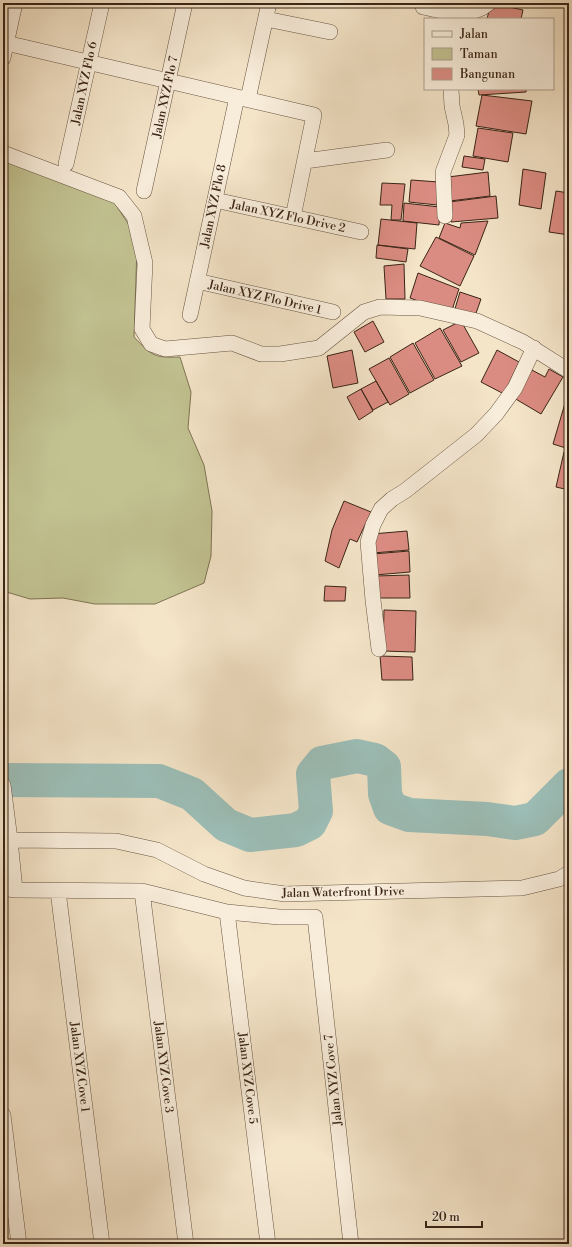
<svg xmlns="http://www.w3.org/2000/svg" width="572" height="1247" font-family="'Libre Bodoni',serif">
	<style>
		.green { fill: #c2c291; stroke: #7e7454 }
		.lines { fill: none; stroke-linecap: round; stroke-linejoin: round }
		.river { stroke: #9cbeb7; stroke-width: 34 }
		.building { fill: #db8c82; stroke: #3a2516 }
		.street-casing { stroke: #685542; stroke-width: 16 }
		.street { stroke: #f8eddb; stroke-width: 15 }
		.labels { text-anchor: middle; stroke-width: 3; stroke-linejoin: round; paint-order: stroke }
		.street-label { font-size: 12px; fill: #3a2516; stroke: #f8eddb }
	</style>
	<rect width="100%" height="100%" fill="#f4e4c8"/>
	<filter id="stains"><feTurbulence type="fractalNoise" baseFrequency=".005" numOctaves="4"/><feColorMatrix values="0 0 0 0 .2 0 0 0 0 .09 0 0 0 0 .02 0 0 0 .5 -.17"/></filter>
	<radialGradient id="worn" r=".72"><stop offset=".6" stop-color="#630" stop-opacity="0"/><stop offset="1" stop-color="#630" stop-opacity=".3"/></radialGradient>
	<path class="green" d="M3,158L114,202L129,225L137,247L134,337C152,356 154,358 180,357L191,392L188,428L204,465L212,511L211,556L204,583L155,604H95L63,598L30,599L3,591Z"/>
	<g class="lines">
		<path class="river" d="M3,780L159,781L192,794L226,825L250,835L296,830L310,823L316,811L313,774L322,763L357,756L375,760L384,767L385,794L390,808L409,815L487,819L515,823L535,819L569,785"/>
	</g>
	<path class="building" d="M491,3L523,10L521,19H487Z
		M478,89H526V92L479,95Z
		M482,95L532,101L526,134L476,126Z
		M478,128L513,133L508,162L473,156Z
		M464,156L485,159L483,170L462,167Z
		M523,169L546,173L541,209L519,205Z
		M488,172L490,196L450,201L448,177Z
		M411,180L439,182L437,205L409,202Z
		M382,183L405,184L401,220H391L392,205H380Z
		M556,191L569,193V235L549,232Z
		M496,196L498,218L451,222L449,202Z
		M404,203L440,207L439,225L403,221Z
		M381,219L417,223L415,249L378,245Z
		M488,221L475,255L439,238L445,223L460,228L461,223Z
		M436,237L474,256L460,286L420,266Z
		M377,245L408,249L406,262L376,258Z
		M404,264L405,299H386L384,266Z
		M418,273L459,289L451,313L410,298Z
		M460,292L481,299L474,319L454,312Z
		M373,321L384,342L365,352L354,332Z
		M461,321L479,353L461,362L443,330Z
		M440,328L462,366L435,379L415,343Z
		M413,343L434,380L410,393L390,357Z
		M352,350L358,383L333,388L327,356Z
		M497,350L519,362L504,394L481,382Z
		M389,358L409,394L390,405L369,369Z
		M530,369L545,377L549,369L563,377L541,414L514,398Z
		M376,381L388,402L373,410L361,389Z
		M361,389L373,411L359,420L347,397Z
		M568,393L569,394V449L553,444Z
		M564,452L569,454V490L556,487Z
		M344,501L371,512L357,542L350,539L339,568L325,561L332,530Z
		M407,531L409,550L373,553L372,534Z
		M409,551L410,572L375,575L373,554Z
		M409,575L410,598H377L376,576Z
		M325,586L346,587L345,601H324Z
		M384,610L416,611L415,652L383,651Z
		M380,656L412,657L413,680H382Z"/>
	<g class="lines">
		<defs>
			<path id="street" d="M423,7C444,11 470,20 489,3
				M266,19L330,32
				M3,44L6,43L314,115L293,217
				M3,58L15,3
				M248,99L269,3
				M3,153L119,197L134,216L145,263L142,329L151,344L165,349L232,343L261,354H280L319,348L364,312L380,307L420,308L477,321L523,342L569,371
				M305,161L387,150
				M66,164L102,3
				M144,191L185,3
				M215,200L361,232
				M445,216L443,172L457,135L456,124L452,106L451,89
				M197,281L333,312
				M190,315L237,97
				M379,649L373,600L368,542L373,525L381,509L392,499L405,491L476,435L496,414L515,388L534,348
				M3,785L10,840L116,841L157,850L204,874L244,888L285,894L522,888L559,879L569,873
				M3,842L10,840L15,890
				M3,888L15,890L142,891L227,912L279,917H315L351,1244
				M58,891L102,1244
				M142,891L186,1244
				M227,912L268,1244
				M3,1115L19,1244"/>
		</defs>
		<use href="#street" class="street-casing"/>
		<use href="#street" class="street"/>
	</g>
	<g class="labels">
		<g class="street-label">
			<text transform="translate(84 83) rotate(-78)" y="4">Jalan XYZ Flo 6</text>
			<text transform="translate(165 97) rotate(-78)" y="4">Jalan XYZ Flo 7</text>
			<text transform="translate(213 206) rotate(-78)" y="4">Jalan XYZ Flo 8</text>
			<text transform="translate(288 216) rotate(12)" y="4">Jalan XYZ Flo Drive 2</text>
			<text transform="translate(265 297) rotate(13)" y="4">Jalan XYZ Flo Drive 1</text>
			<text transform="translate(343 892) rotate(-1)" y="4">Jalan Waterfront Drive</text>
			<text transform="translate(80 1067) rotate(83)" y="4">Jalan XYZ Cove 1</text>
			<text transform="translate(164 1067) rotate(83)" y="4">Jalan XYZ Cove 3</text>
			<text transform="translate(248 1078) rotate(83)" y="4">Jalan XYZ Cove 5</text>
			<text transform="translate(333 1080) rotate(-96)" y="4">Jalan XYZ Cove 7</text>
		</g>
	</g>
	<rect width="572" height="1247" fill="none" stroke="#f4e4c8" stroke-width="16"/>
	<rect x="4" y="4" width="564" height="1239" fill="none" stroke="#3a2516" stroke-width="2"/>
	<rect x="8" y="8" width="556" height="1231" fill="none" stroke="#3a2516"/>
	<rect x="424" y="18" width="130" height="72" fill="#f8eddb" stroke="#ac9d8c"/>
	<rect x="432" y="31" width="20" height="6" fill="#f8eddb" stroke="#ac9d8c"/>
	<text x="460" y="38" font-size="12" fill="#3a2516">Jalan</text>
	<rect x="432" y="48" width="20" height="12" fill="#c2c291" stroke="#ac9d8c"/>
	<text x="460" y="58" font-size="12" fill="#3a2516">Taman</text>
	<rect x="432" y="68" width="20" height="12" fill="#db8c82" stroke="#ac9d8c"/>
	<text x="460" y="78" font-size="12" fill="#3a2516">Bangunan</text>
	<path d="M426 1221v6h56v-6" fill="none" stroke="#3a2516" stroke-width="2"/>
	<text x="432" y="1221" font-size="12" fill="#3a2516" stroke="#f8eddb" stroke-width="3" paint-order="stroke">20 m</text>
	<rect width="100%" height="100%" filter="url(#stains)"/>
	<rect width="100%" height="100%" fill="url(#worn)"/>
</svg>
